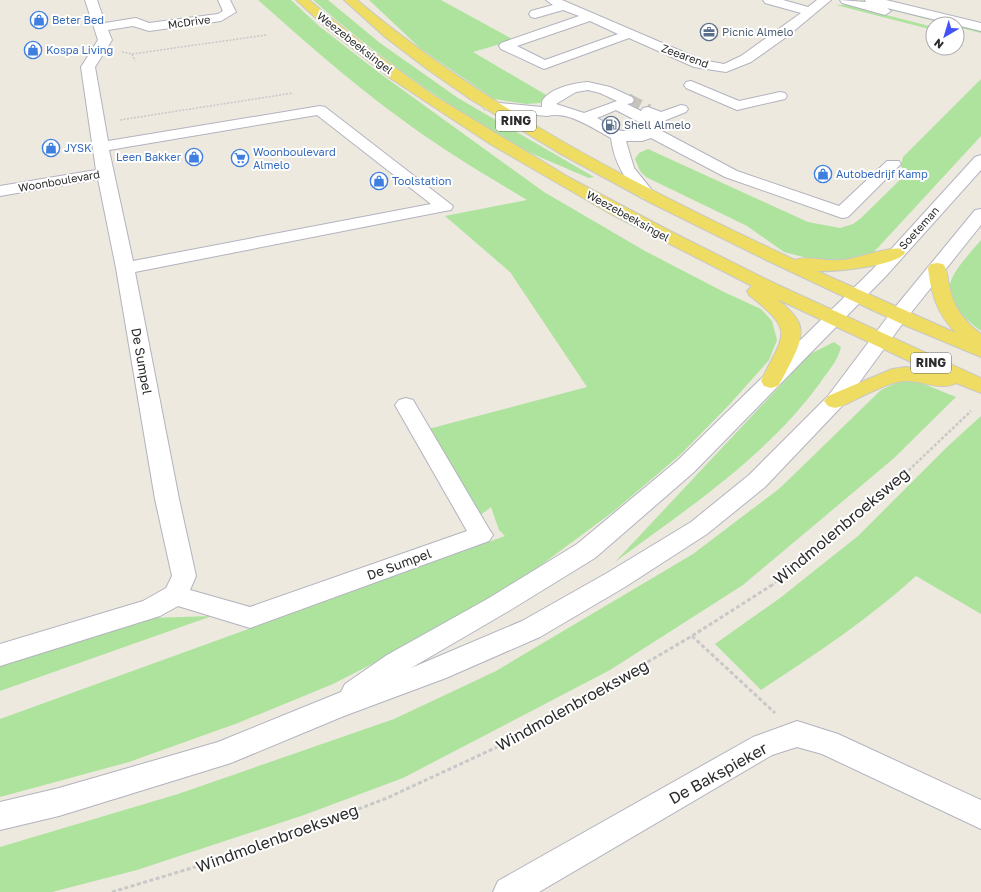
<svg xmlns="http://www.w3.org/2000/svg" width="981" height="892" font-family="'Golos Text',sans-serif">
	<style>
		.green { fill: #ade39d }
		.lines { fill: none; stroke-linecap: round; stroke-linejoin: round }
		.minor-tunnel { stroke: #c6c3bb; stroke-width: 14; stroke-dasharray: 14 7; stroke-linecap: butt }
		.minor-casing { stroke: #b2b3bf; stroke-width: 2 }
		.major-casing { stroke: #c8c8c8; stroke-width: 2 }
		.path-far2 { stroke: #c8c8c8; stroke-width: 1.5; stroke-dasharray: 2 1.5; stroke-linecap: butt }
		.path-far1 { stroke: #c8c8c8; stroke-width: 2.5; stroke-dasharray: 3 2; stroke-linecap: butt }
		.path { stroke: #c8c8c8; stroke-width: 3; stroke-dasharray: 4 2.5; stroke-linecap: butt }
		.minor { fill: #fff; fill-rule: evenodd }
		.major { fill: #eedc63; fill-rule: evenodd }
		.labels { text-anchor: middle; stroke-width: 4; stroke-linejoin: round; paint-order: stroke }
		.far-shop-label { font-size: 11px; fill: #366cbe; stroke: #fff; text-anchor: start }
		.far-street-label { font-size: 11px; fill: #2c2c2c; stroke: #fff }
		.far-service-label { font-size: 11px; fill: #4e5e75; stroke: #fff; text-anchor: start }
		.shield { fill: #fff; stroke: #6b6b6b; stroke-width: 1 }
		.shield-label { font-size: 12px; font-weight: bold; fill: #2c2c2c }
		.street-label { font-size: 13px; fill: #2c2c2c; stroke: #fff }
		.near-street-label { font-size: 16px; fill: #2c2c2c; stroke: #fff }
	</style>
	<rect width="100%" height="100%" fill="#ede9df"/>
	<path class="green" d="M258,0H291L319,26L378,72L544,192L645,251L724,292L761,309L772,321L777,340L769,360L729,405L680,455L614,511L525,577L415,642L333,684L238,723L129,762L0,797V719L505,536L499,530L491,507L469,524L417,432L587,387L510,272L445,216L527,200C482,173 435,145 393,113C346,78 302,39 258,0Z
		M313,0H328L380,43L458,98L594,177L589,178C562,166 532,155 506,140C438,100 372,52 313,0Z
		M369,0H441L514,40L473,52L548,96L540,103L526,104L494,99L421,49Z
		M861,0L981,29V33L957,27V24H946L860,2Z
		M836,5H847L933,27V30Z
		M981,79V136L873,253L848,259L819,261L784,252L747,226L646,177L640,171L635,159L639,153L648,149L808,222L840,228L853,224L860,219L906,174L901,166L903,157Z
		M981,240V331C931,293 947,280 981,240Z
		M834,342L841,347C838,361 828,371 820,383C766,457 688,508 615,562L810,354Z
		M914,380L956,397L893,459L743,585L610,670L403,778L304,815L137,870L52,892H0V847L178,794L394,719L496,671L693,554L780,488L881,390L899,382Z
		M981,416V614L916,576C869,619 814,655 761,690L715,644L780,598L858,536L946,448Z
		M212,616L0,691V666L150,618Z"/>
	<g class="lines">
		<path class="minor-tunnel" d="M627,100L648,111"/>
		<defs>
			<path id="minor" d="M85,0H97L105,23L136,18L149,23L218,14L223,11L218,0H230L236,12L221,21L149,31L133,26L108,30L112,40L95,67L108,141L320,106L325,107L453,206L451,210L445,211L135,272L179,499L196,576L190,590L250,607L467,531L395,405L399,400L406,398L413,400L489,529L493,535L489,541L250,628L178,606L160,616L0,666V644L143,601L166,588L172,576L155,499L116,268L98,179L0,196V186L96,170L81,67L98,40ZM317,115L431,204L133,261L109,150Z
				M546,0H562L702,60L724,64L741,56L801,13L765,3L763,0H783L808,7L817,0H831L789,35L751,62L726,72L694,67L629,38L544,69L501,49L499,46L501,43L579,16L563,10L535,18L531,17L529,14L531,11L553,5ZM590,21L618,34L545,60L517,46Z
				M840,0L866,2L865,0H886L981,23V31L887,8L891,11L885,15L842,3Z
				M691,81L739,101L780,92L785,93L787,96L785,99L737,110L686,88L684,85L686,82Z
				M588,82L610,87L632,97L634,100L632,103L627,104L641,111L643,108L648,107L661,112L681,105L686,106L688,109L686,112L666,120L660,130L737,171L839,206L887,161H899L901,164L848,217L842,218L725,177L651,138L642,141H626L634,168L655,194L653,198L647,199L641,198C625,179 614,163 611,138C592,128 569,111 547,116L490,110L485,109L483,106L485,103L490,102L542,107V101C550,88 574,83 588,82ZM588,90L600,93L617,101L584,113L556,104L576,92ZM616,110L639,122L633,126L636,129L643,130L621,131L597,118Z
				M981,155V170L886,276L694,472L595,558L507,612L411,668L522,621L607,573L691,522L749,475L828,396L892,311L975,210L981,209V225L906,319L842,406L765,487L707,534L625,587L540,637L446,678L344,716L231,763L59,816L0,830V802L59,788L218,742L341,692L345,684L387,655L489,598L577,544L678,460L874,268L975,157Z
				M797,721L838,734L981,800V829L822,754L797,747L772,755L539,892H493L498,881L753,737Z"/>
			<path id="major" d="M296,0H309L368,48L433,95L570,178L672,232L776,284L981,378V393L956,383C943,391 921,381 907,381C891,380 858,399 842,406L835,408L828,406L824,401L828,396L892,369L906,367L928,370L777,299C802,319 807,329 793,358C788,367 784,377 778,386L771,388L764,386L761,381C784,333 796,332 749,295L747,291L752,286L609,213L490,144L390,78L328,29Z
				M344,0H357C489,111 640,187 795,260C804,255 829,262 841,260C858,259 888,246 902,249L905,253C896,266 834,272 817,271L956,333C937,314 931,293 928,268L931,264L937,263L943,264C948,270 947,278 949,285C953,306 963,321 981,334V357L904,325L766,260L651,203L559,153L470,99L427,69L385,37Z"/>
		</defs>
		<use href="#minor" class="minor-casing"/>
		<use href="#major" class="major-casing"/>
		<path class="path-far2" d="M122,52L132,54L266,35
			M132,54L135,61
			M120,120L293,93"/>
		<path class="path-far1" d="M771,586L889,489L971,411"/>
		<path class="path" d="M692,636L775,713
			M112,892L255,849L387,798L521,736L692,636L772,585"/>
		<use href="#minor" class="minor"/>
		<use href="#major" class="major"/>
	</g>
	<defs>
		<symbol id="shop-ring" viewBox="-11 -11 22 22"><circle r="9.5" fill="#fff" stroke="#3f7fe0" stroke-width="1.5"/><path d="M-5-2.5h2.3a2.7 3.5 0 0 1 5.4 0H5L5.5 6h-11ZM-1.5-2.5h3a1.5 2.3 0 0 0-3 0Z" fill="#3f7fe0"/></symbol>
		<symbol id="office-ring" viewBox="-11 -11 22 22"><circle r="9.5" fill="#fff" stroke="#5c6f8a" stroke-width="1.5"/><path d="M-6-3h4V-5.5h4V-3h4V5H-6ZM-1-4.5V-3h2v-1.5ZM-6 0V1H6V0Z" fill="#5c6f8a"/></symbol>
		<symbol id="fuel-ring" viewBox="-11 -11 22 22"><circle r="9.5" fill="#fff" stroke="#5c6f8a" stroke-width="1.5"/><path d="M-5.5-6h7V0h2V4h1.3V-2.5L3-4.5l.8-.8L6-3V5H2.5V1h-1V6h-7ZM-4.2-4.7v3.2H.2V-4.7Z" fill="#5c6f8a"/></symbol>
		<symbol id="supermarket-ring" viewBox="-11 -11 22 22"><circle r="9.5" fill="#fff" stroke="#3f7fe0" stroke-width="1.5"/><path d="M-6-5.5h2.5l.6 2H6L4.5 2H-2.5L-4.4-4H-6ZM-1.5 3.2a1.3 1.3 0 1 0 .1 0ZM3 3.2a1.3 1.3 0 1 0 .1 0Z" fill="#3f7fe0"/></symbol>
	</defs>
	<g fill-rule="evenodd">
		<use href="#shop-ring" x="29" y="10" width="20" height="20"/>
		<use href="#office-ring" x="699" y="22" width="20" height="20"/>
		<use href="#shop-ring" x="23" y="40" width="20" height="20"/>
		<use href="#fuel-ring" x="601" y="115" width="20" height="20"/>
		<use href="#shop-ring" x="41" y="138" width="20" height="20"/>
		<use href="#shop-ring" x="184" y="147" width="20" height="20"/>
		<use href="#supermarket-ring" x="230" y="148" width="20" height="20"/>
		<use href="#shop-ring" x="813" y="164" width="20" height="20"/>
		<use href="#shop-ring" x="369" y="171" width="20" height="20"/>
	</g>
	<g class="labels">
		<g class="far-shop-label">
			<text x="52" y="24">Beter Bed</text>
			<text x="46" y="54">Kospa Living</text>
			<text x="64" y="152">JYSK</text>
			<text x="253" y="156">Woonboulevard<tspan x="253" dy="13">Almelo</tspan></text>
			<text x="181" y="161" text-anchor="end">Leen Bakker</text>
			<text x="836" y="178">Autobedrijf Kamp</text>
			<text x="392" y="185">Toolstation</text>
		</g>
		<g class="far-street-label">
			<text transform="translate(189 22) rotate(-8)" y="4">McDrive</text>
			<text transform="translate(355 43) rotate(38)" y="4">Weezebeeksingel</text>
			<text transform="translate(685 56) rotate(20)" y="4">Zeearend</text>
			<text transform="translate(59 181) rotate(-10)" y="4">Woonboulevard</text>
			<text transform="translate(628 216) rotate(29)" y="4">Weezebeeksingel</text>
			<text transform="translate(919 228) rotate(-48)" y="4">Soeteman</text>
		</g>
		<g class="far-service-label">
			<text x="722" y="36">Picnic Almelo</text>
			<text x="624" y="129">Shell Almelo</text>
		</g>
		<g class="shield">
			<rect x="496" y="111" width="40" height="20" rx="3"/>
			<rect x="911" y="353" width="40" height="20" rx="3"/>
		</g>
		<g class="shield-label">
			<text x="516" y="125">RING</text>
			<text x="931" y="367">RING</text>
		</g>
		<g class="street-label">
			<text transform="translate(142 361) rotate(80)" y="5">De Sumpel</text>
			<text transform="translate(399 564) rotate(-20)" y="5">De Sumpel</text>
		</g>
		<g class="near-street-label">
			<text transform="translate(841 526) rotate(-40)" y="6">Windmolenbroeksweg</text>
			<text transform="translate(572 705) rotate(-29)" y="6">Windmolenbroeksweg</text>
			<text transform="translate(718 773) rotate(-29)" y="6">De Bakspieker</text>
			<text transform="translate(277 838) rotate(-20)" y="6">Windmolenbroeksweg</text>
		</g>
	</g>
	<g transform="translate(945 36) rotate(218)"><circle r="19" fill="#ffffff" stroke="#ababab"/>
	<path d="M0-3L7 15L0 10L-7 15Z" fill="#4252f7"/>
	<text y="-6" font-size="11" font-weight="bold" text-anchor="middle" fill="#2c2c2c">N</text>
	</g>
</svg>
